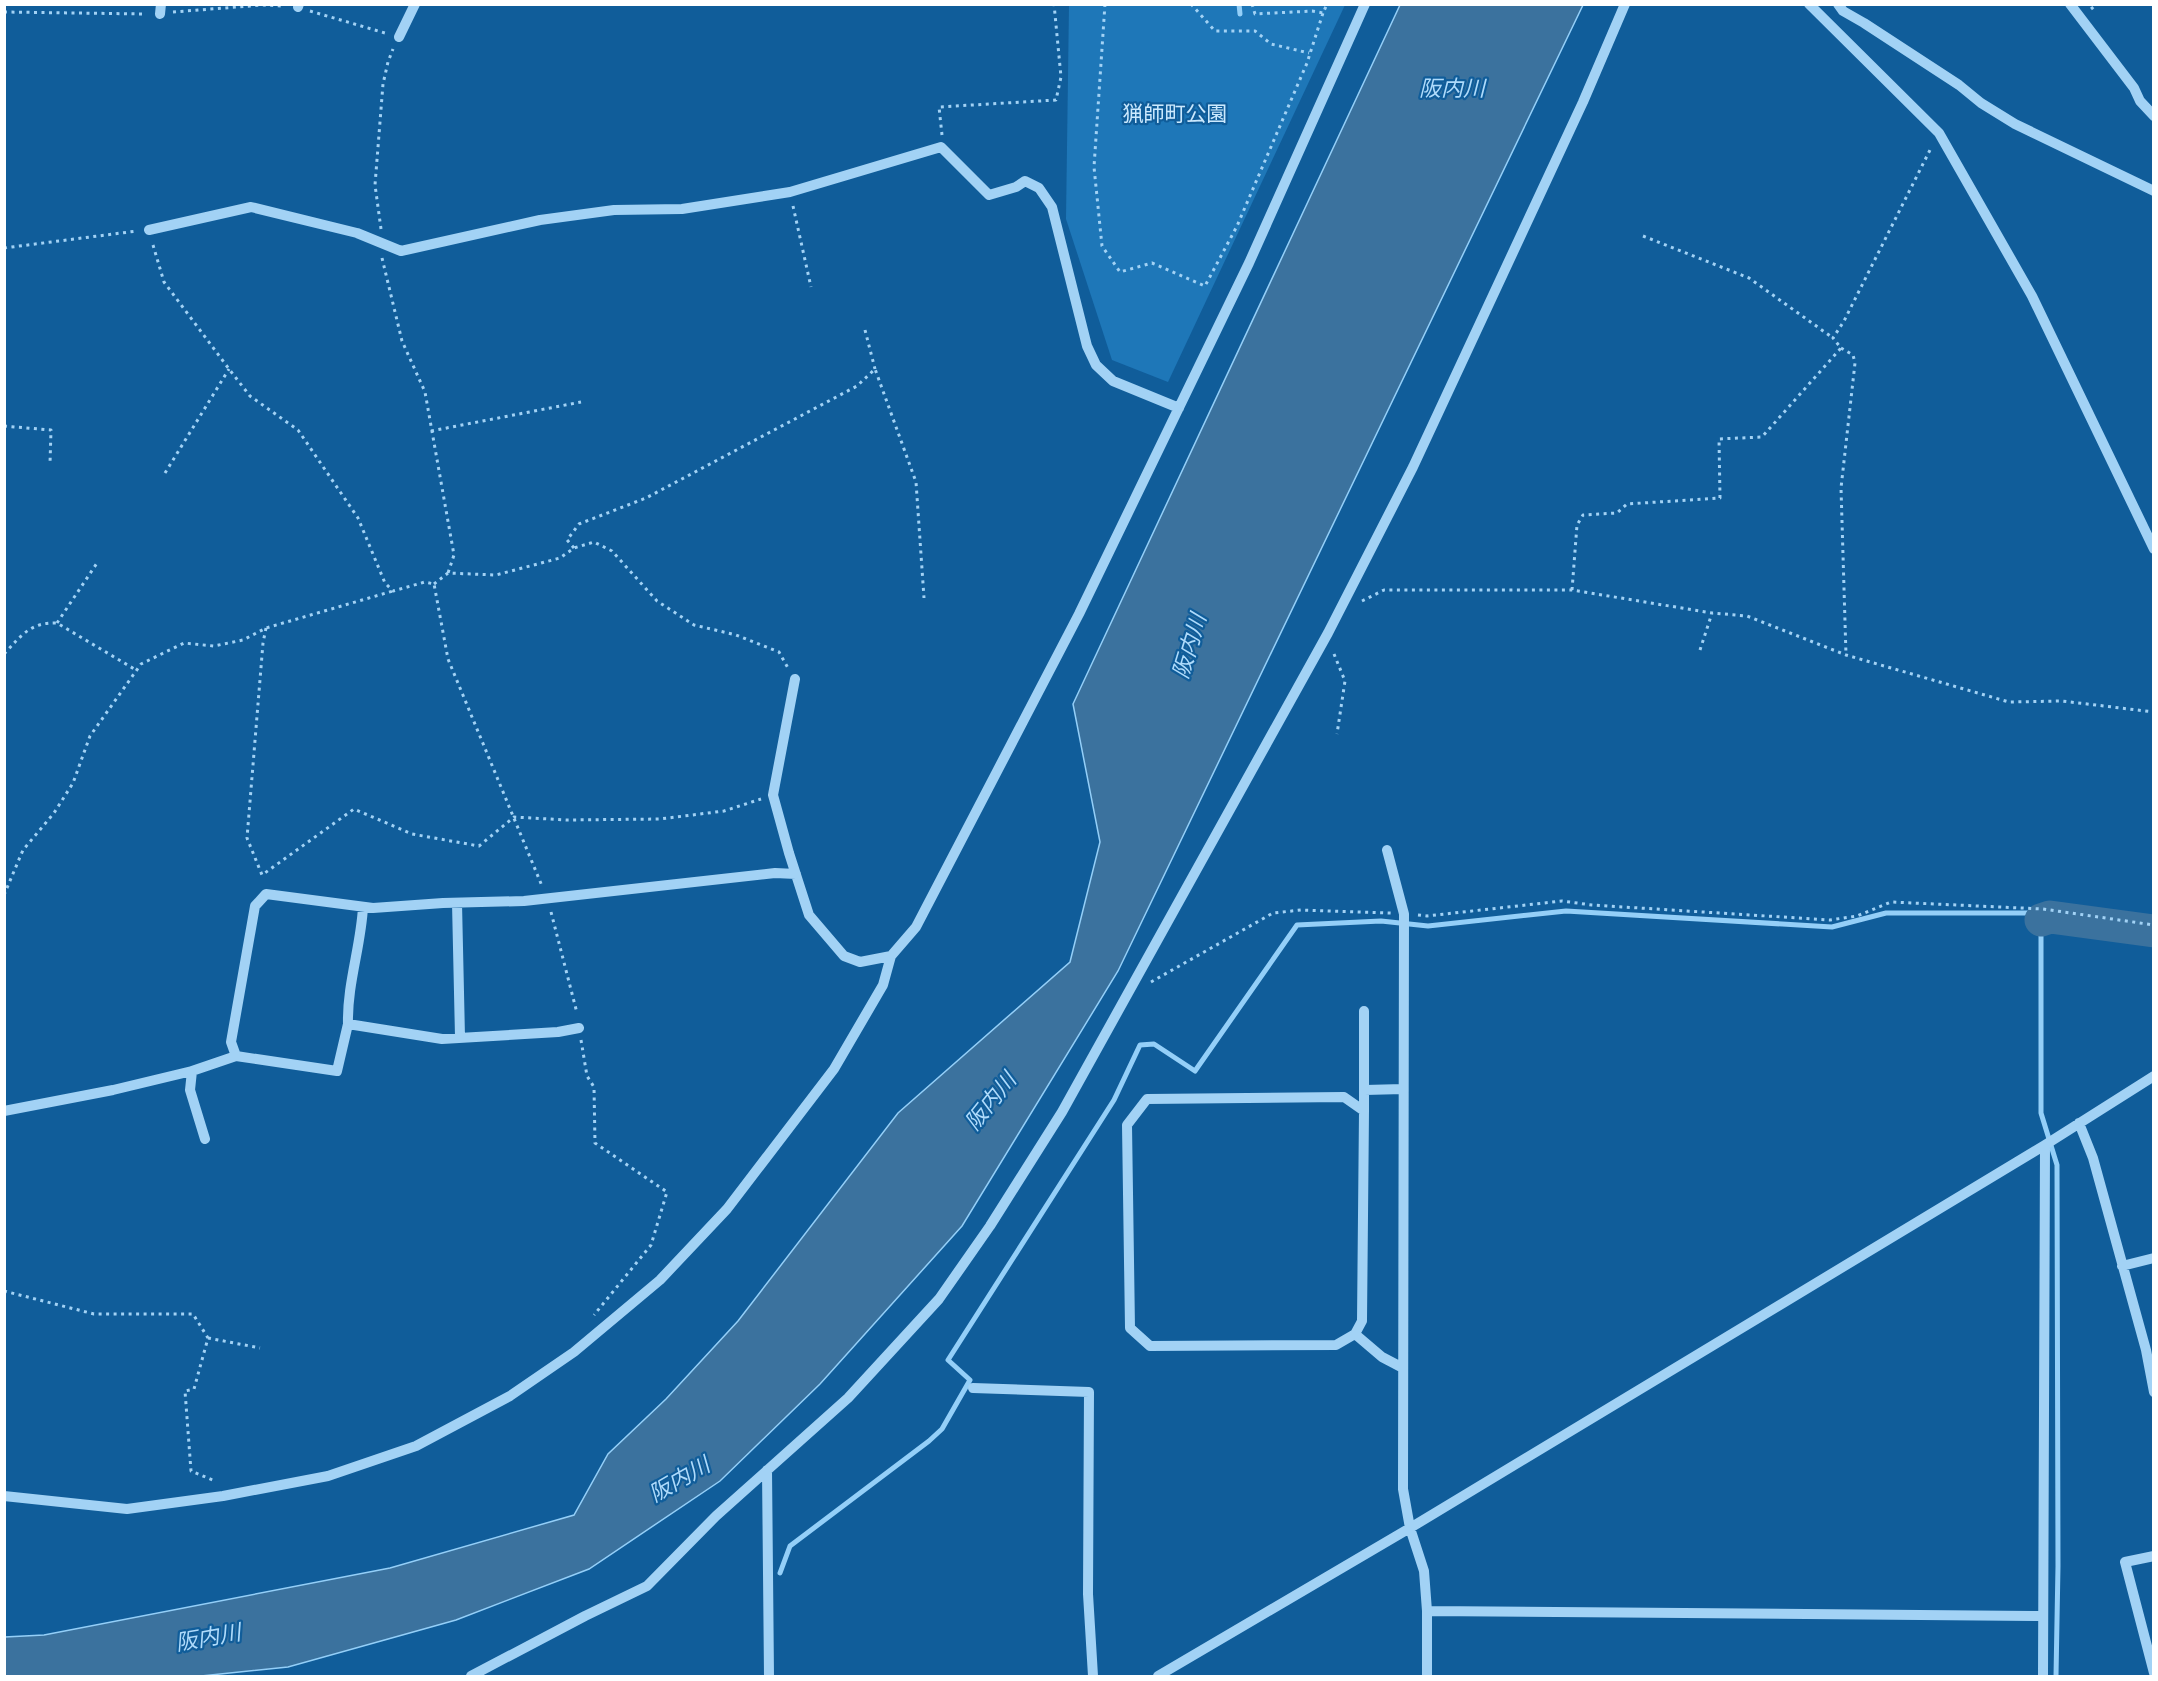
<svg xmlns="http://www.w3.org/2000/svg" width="2158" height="1681" font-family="'DejaVu Sans','Noto Sans JP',sans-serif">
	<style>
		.green { fill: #1e77b8 }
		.water { fill: #3b729e; stroke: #94cff8; stroke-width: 1.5 }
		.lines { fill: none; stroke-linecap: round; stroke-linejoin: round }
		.stream { stroke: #94cff8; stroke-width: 5 }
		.river { stroke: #3b729e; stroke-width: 33 }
		.path { stroke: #a2d2f5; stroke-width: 3; stroke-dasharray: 3 4.5; stroke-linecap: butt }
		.minor { stroke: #a2d2f5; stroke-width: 10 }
		.labels { text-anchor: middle; stroke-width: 4.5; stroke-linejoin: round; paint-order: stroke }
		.park-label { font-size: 21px; fill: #cbe9fe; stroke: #105d9a }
		.water-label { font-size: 22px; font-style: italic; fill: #afdbfb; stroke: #105d9a }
	</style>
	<rect width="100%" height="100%" fill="#105d9a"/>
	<path class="green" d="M1069,5H1345L1168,382L1112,360L1066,219Z"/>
	<path class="water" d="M1400,5H1583L1118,971L962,1226L820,1384L720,1481L589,1569L456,1620L288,1667L201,1676H5V1637L44,1635L390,1568L574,1515L608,1454L666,1399L738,1321L898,1113L1070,962L1100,842L1073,704Z"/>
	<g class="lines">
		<path class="stream" d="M1239,4L1240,14
			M780,1573L790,1546L929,1441L942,1429L970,1380L948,1360L1114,1100L1140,1045L1154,1044L1195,1071L1297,925L1381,921L1428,926L1566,911L1832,927L1886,913H2032L2041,920V1113L2057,1165L2058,1566L2056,1676"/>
		<path class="river" d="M2041,920L2050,917L2154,931"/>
		<path class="path" d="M1105,4L1094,167L1102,246L1120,272L1152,263L1205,286L1237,226L1307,63L1323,13
			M1191,4L1215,31H1255L1271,44L1309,53
			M1252,4L1255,14L1312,11L1323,13L1327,4
			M2091,9L2097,4
			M310,11L385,33
			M4,12L146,14
			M173,12L263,5L283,6
			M942,135L939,107L1056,100L1061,77L1054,4
			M793,206L811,287
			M381,229L375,185L383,84L388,62L393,49
			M1643,236L1749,278L1833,338
			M153,245L164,282L229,369L250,396L298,430L358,518L385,583L393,591L425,582L434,584L448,659L542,886
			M4,248L137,231
			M382,258L402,341L425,392L454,555L448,573
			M865,330L875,369
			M1841,348L1853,355L1855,363L1841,488L1846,655
			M4,426L51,430L50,464
			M431,431L581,402
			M165,473L229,369
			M574,548L567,540L579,524L646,498L857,386L875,369L916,482L924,598
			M434,584L448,573L496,575L560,558L574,548L594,542L612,551L657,601L694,625L736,635L779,652L788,668
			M1572,590L1577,525L1583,515L1617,513L1627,504L1720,498L1719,439L1762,437L1841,348L1833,338L1844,321L1931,148
			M1362,601L1384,590H1572L1712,613L1747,616L1846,655L2009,702L2062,701L2154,712
			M57,623L97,563
			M266,628L263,643L247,838L262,875L354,809L412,834L479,846L514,817L566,820L660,819L724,811L761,799
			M1700,650L1712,613
			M4,654C21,636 30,622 57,623L136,670
			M1334,654L1345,681L1337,734
			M4,895L23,850L54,813L73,783L90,736L141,664L184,643L214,646L243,640L266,628L393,591
			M551,912L577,1013
			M1418,915L1427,916L1562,901L1592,905L1830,920L1857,916L1891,902L2043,909L2154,925
			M1151,982L1273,913L1301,910L1391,913
			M581,1040L587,1076L594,1087L595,1143L667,1192L651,1245L594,1315
			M4,1291L94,1314H193L208,1338L194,1389L185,1391L191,1471L215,1481
			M208,1338L260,1348"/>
		<path class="minor" d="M1809,4L1939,133L2032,296L2154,549
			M1838,4L1843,11L1864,23L1959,85L1981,103L2015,124L2154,191
			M2070,4L2134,88L2140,101L2154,116
			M298,7L299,4
			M160,14L161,4
			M399,37L415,4
			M149,230L251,207L357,233L401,251L540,220L614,210L682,209L790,192L941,147L989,195L1016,187L1025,181L1039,188L1052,207L1087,346L1096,365L1113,381L1179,408
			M795,679L773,795L789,853L809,915L844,956L860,962L891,956
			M1387,850L1404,914L1403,1489L1410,1528L1424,1571L1427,1611V1676
			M457,903L460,1037
			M348,1024C347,984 361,946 363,907
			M236,1056L231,1042L255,906L266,894L373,908L443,903L524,901L775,873L796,874
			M192,1071L190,1090L205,1139
			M1365,1090L1403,1089
			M4,1111L113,1090L192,1071L236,1056L337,1071L348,1024L442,1039L558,1032L579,1028
			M1364,1111V1011
			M2079,1123L2093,1158L2146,1350L2154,1392
			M2122,1266L2154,1258
			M1355,1334L1362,1321L1364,1111L1344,1097L1147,1099L1127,1125L1130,1328L1150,1346L1336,1345L1355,1334L1382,1357L1403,1368
			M973,1388L1089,1392L1088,1594L1093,1676
			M767,1470L769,1676
			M4,1496L127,1509L223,1496L328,1476L416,1446L510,1396L574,1352L660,1280L727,1209L834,1069L883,985L891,956L916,927L1079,614L1249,263L1365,4
			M2154,1556L2125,1562L2154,1673
			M1427,1611L2043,1616
			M471,1676L585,1616L647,1586L716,1516L848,1398L939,1299L990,1226L1062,1112L1328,633L1413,467L1583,102L1625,4
			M1158,1676L1410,1528L2045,1145L2154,1076
			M2043,1676L2045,1145"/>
	</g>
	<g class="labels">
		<g class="park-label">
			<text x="1175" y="121">猟師町公園</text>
		</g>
		<g class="water-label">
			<text x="1452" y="96">阪内川</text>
			<text transform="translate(1189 646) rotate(-73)" y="8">阪内川</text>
			<text transform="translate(990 1101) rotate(-51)" y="8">阪内川</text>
			<text transform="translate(679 1479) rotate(-30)" y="8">阪内川</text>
			<text transform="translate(208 1637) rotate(-10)" y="8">阪内川</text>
		</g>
	</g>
	<rect width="2158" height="1681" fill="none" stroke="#ffffff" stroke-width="12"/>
</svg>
